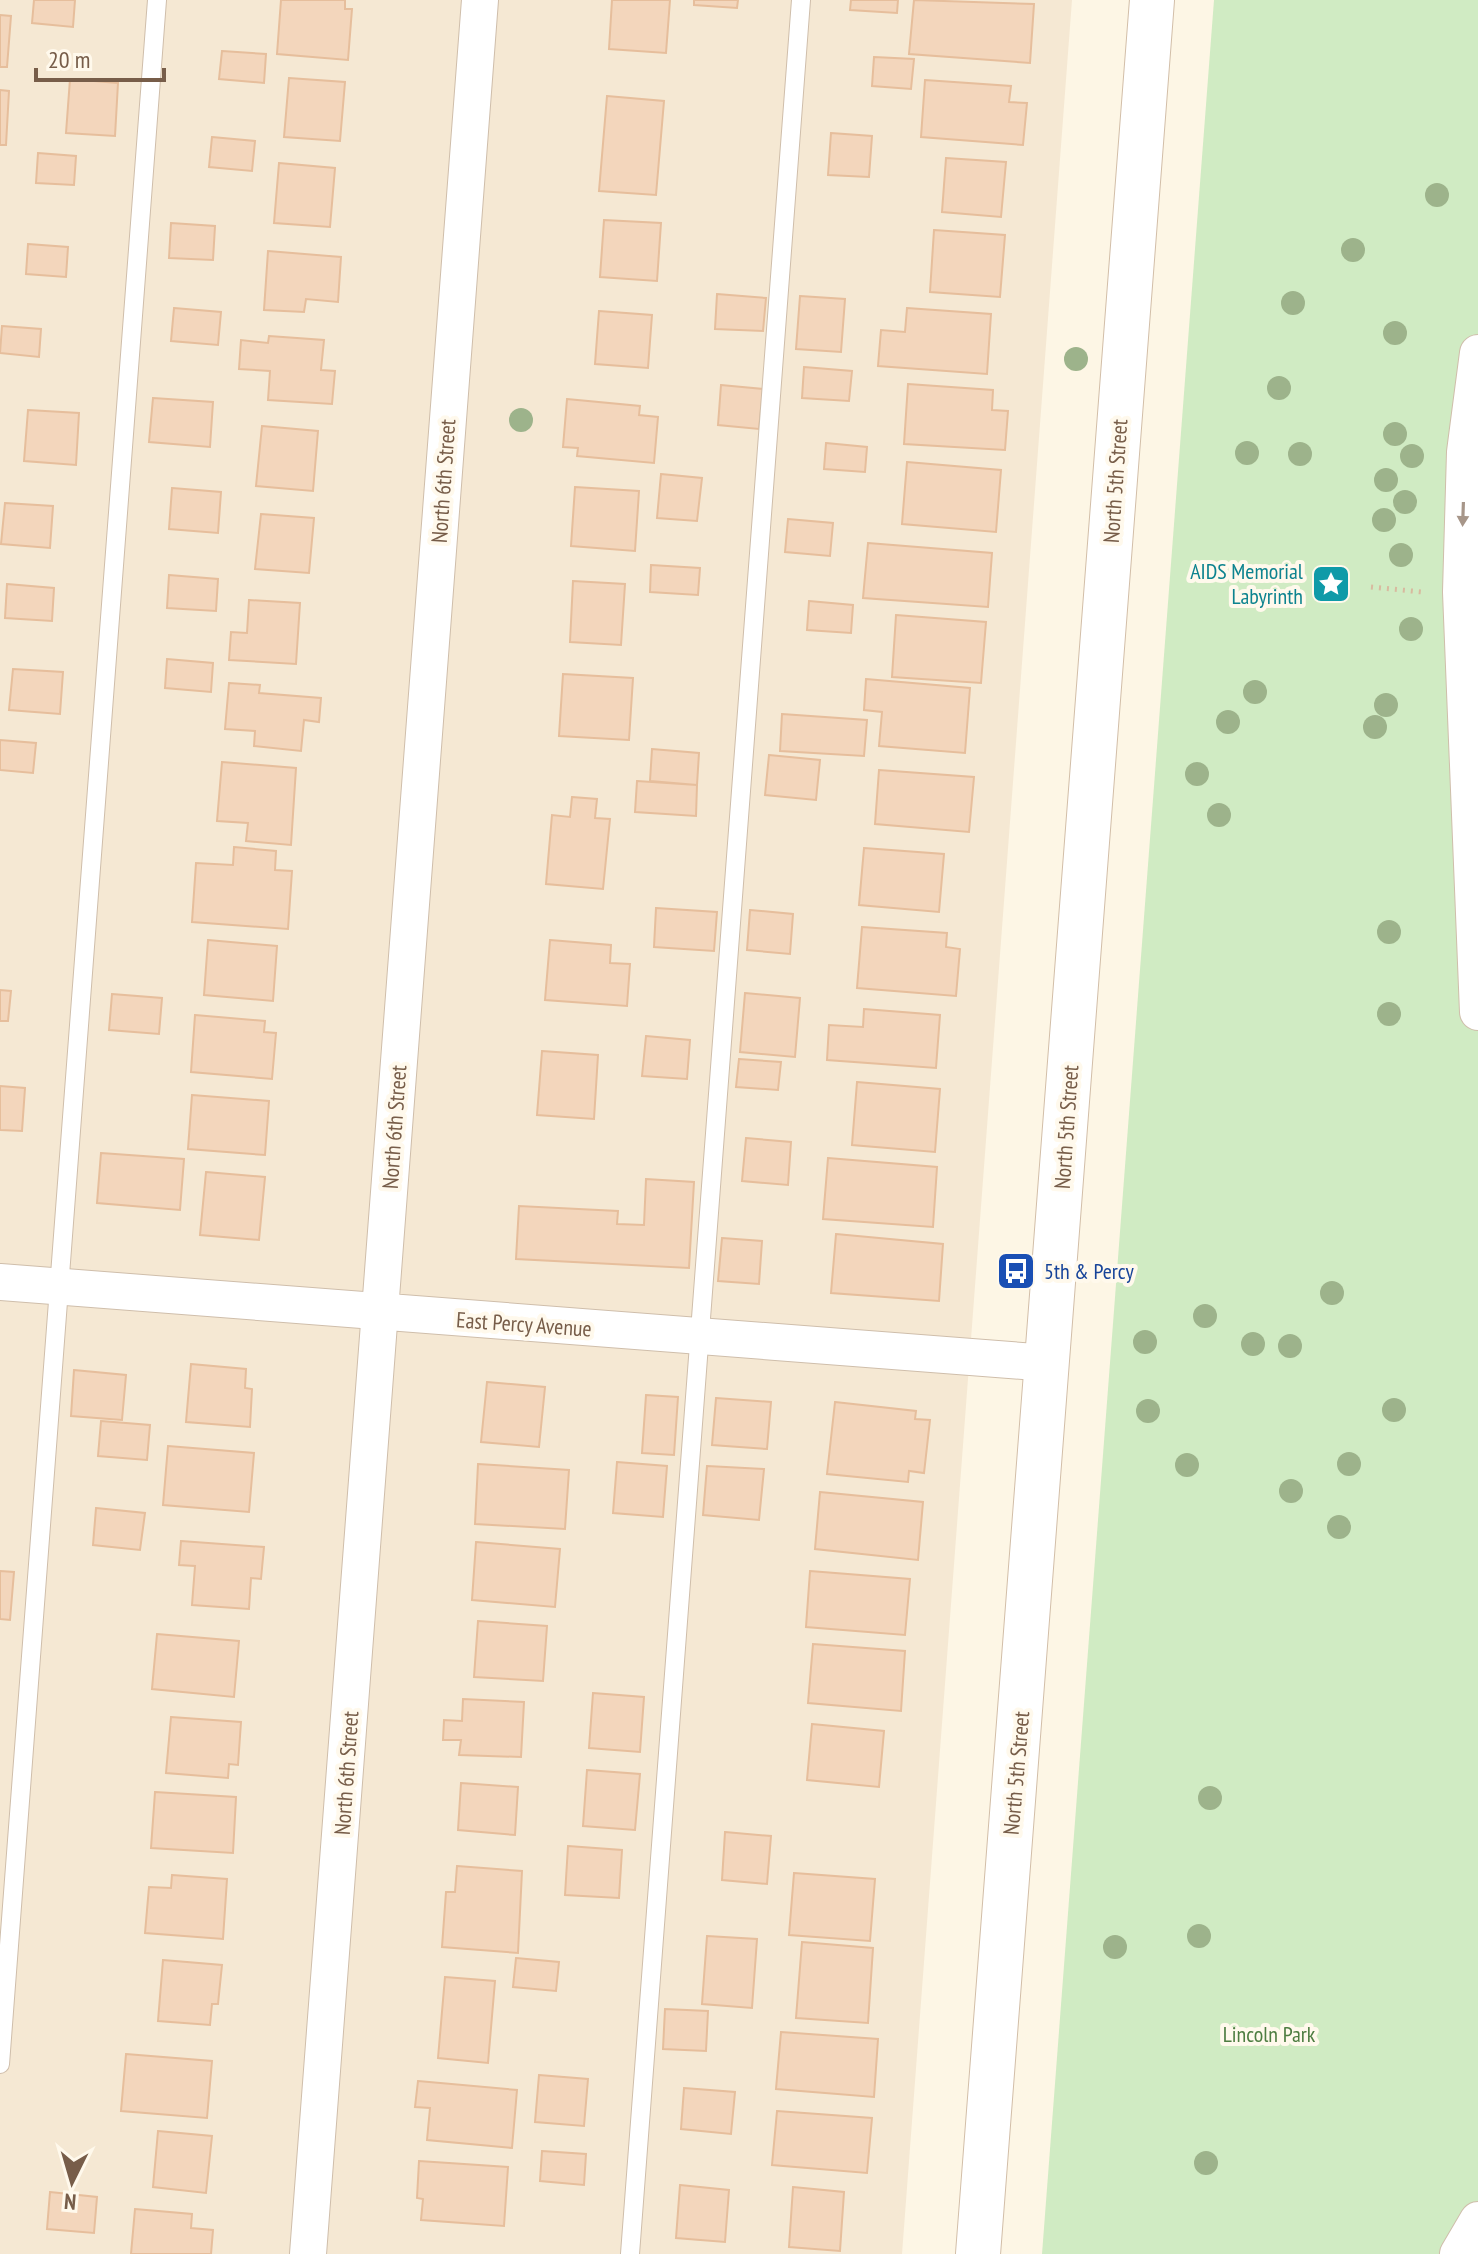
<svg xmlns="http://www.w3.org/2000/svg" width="1478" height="2254" font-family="'PT Sans Narrow',sans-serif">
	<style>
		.residential { fill: #f5e8d3 }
		.green { fill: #d0ebc3 }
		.building { fill: #f3d6bc; stroke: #e6be9c; stroke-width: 2 }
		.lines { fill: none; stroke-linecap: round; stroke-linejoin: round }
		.lane-casing { stroke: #cfbeab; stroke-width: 20 }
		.street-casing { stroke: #cfbeab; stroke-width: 38 }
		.secondary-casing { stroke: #d2bea8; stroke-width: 46 }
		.path { stroke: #d8ba9f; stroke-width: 5; stroke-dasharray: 2 6; stroke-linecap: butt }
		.lane { stroke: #fff; stroke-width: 18 }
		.street { stroke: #fff; stroke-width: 36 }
		.secondary { stroke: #fff; stroke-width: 44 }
		.tree { fill: #9db38b }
		.oneway { fill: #a79689 }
		.labels { text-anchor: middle; stroke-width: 8; stroke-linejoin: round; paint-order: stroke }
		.street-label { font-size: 22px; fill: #775d49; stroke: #fff9ec }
		.culture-label { font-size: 22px; fill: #0d838f; stroke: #fff9ec; text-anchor: end }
		.transit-label { font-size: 22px; fill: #164399; stroke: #fff9ec; text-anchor: start }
		.park-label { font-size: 22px; fill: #4e7d41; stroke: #fff9ec }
	</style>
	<rect width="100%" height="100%" fill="#fdf6e5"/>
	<path class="residential" d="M0,0H1072L902,2254H0Z"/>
	<path class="green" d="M1214,0H1478V2254H1042Z"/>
	<path class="building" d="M34,0H75L73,27L32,23Z
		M281,0H345V9H352L348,60L277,54Z
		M612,0H670L666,53L609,49Z
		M694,0H738L737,8L694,5Z
		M851,0H898L897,13L850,10Z
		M914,0L1034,4L1030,63L909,54Z
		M0,15L11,16L7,67H0Z
		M222,51L266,54L264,83L219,79Z
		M874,57L914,59L911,89L872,86Z
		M289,78L345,82L340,141L284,137Z
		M70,79L118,83L115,136L66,133Z
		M925,80L1011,86L1009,102L1027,103L1023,145L921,137Z
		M0,90L9,91L6,145H0Z
		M607,96L664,101L656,195L599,191Z
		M831,133L872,136L869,177L828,175Z
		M212,137L255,141L252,171L209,167Z
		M38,153L76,156L74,185L36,183Z
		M946,158L1006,162L1001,217L942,212Z
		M279,163L335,168L330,227L274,223Z
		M604,220L661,223L657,281L600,277Z
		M171,223L215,226L213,260L169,258Z
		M934,230L1005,235L1000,297L930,292Z
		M28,244L68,247L66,277L26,274Z
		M268,251L341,257L338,302L306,299L304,312L264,310Z
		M717,294L766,298L763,331L715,329Z
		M800,296L845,299L841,352L796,349Z
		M174,308L221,312L218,345L171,341Z
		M907,308L991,314L987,374L878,366L881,330L905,332Z
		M599,311L652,315L648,368L595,364Z
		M2,326L41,329L39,357L0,353Z
		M269,336L324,340L321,370L335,371L332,404L268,400L270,371L239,369L241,340L268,343Z
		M804,367L852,371L849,401L802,398Z
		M908,384L993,390L992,410L1008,411L1005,450L904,444Z
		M721,385L763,389L759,429L718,425Z
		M153,398L213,402L210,447L149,442Z
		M567,399L640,406L639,415L658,417L654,463L577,456L578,448L563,447Z
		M28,410L79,413L76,465L24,461Z
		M262,426L318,431L313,491L256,486Z
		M826,443L867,447L865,472L824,469Z
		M907,462L1001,470L996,532L902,524Z
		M661,474L702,478L697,521L657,518Z
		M575,487L639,491L635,551L571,546Z
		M172,488L221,492L218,533L169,529Z
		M5,503L53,506L50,548L1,544Z
		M261,514L314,518L309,573L255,569Z
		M788,519L833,523L830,556L785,552Z
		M868,543L992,553L988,607L863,598Z
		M651,565L700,568L698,595L650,592Z
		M169,575L218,579L216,611L167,608Z
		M573,581L625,584L621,645L570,642Z
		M7,584L54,588L52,621L5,618Z
		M249,600L300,603L296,664L229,660L231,632L247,633Z
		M809,601L853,605L851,633L807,630Z
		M896,615L986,622L981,683L892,677Z
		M167,659L213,663L211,692L165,688Z
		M13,669L63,672L60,714L9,710Z
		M563,674L633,678L629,740L559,736Z
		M866,679L970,688L965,753L879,746L882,712L864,710Z
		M229,683L260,685L259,693L321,698L319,722L304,720L301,751L254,746L255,731L225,729Z
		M782,714L867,720L864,756L780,751Z
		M0,740L36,743L33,773L0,770Z
		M652,749L699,753L697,785L650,781Z
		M769,755L820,760L816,800L765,795Z
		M222,762L296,768L291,845L246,841L248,823L217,821Z
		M879,770L974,777L969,832L875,824Z
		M637,781L697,785L696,816L635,812Z
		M572,797L597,799L595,818L610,819L603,889L546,884L552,815L570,817Z
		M234,847L276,851L275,870L292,871L288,929L192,922L196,863L233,865Z
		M864,848L944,854L939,912L859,905Z
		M656,908L717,912L714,951L654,947Z
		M750,910L793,914L790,954L747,950Z
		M862,927L947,933L946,947L960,949L956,996L857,988Z
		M208,940L277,946L273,1001L204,995Z
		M550,940L611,945L610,963L630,964L627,1006L545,1000Z
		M0,990L11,991L8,1021H0Z
		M745,993L800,998L795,1057L740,1052Z
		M112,994L162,998L159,1034L109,1030Z
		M864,1009L940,1015L936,1068L827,1060L829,1025L863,1027Z
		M195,1015L265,1021L264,1032L276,1033L272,1079L191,1072Z
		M646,1036L690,1040L687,1079L642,1076Z
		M542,1051L598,1055L594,1119L537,1115Z
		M739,1059L781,1062L778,1090L736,1087Z
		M857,1082L940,1089L935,1152L852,1145Z
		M0,1086L25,1088L22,1131L0,1130Z
		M192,1095L269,1101L265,1155L188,1149Z
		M746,1138L791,1142L788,1185L742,1181Z
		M101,1153L184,1159L180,1210L97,1203Z
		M828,1158L937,1167L933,1227L823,1219Z
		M206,1172L265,1177L259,1240L200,1235Z
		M646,1179L694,1182L689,1268L516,1259L519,1206L618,1211L617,1224L644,1225Z
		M836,1234L943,1244L939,1301L831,1293Z
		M722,1238L762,1241L759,1284L718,1281Z
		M191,1364L246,1369L245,1388L252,1389L250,1427L186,1422Z
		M74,1370L126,1375L122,1420L71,1416Z
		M487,1382L545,1387L539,1447L481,1442Z
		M646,1395L678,1397L674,1455L642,1453Z
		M716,1398L771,1402L767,1449L712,1445Z
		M835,1402L916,1411L915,1419L930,1420L924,1473L909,1471L908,1482L827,1474Z
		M101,1421L150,1425L147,1460L98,1456Z
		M168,1446L254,1453L249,1512L163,1505Z
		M617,1462L667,1466L663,1517L613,1513Z
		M478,1464L569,1470L565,1529L475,1524Z
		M707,1466L764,1469L759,1520L703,1515Z
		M820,1492L923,1502L918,1560L815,1549Z
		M96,1508L145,1513L140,1550L93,1545Z
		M181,1541L264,1547L261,1579L251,1578L249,1609L192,1605L195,1566L179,1565Z
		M476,1542L560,1549L555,1607L472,1600Z
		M0,1571L14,1572L10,1620L0,1619Z
		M810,1571L910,1579L905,1635L806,1627Z
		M478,1621L547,1626L543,1681L474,1677Z
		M157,1634L239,1641L234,1697L152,1689Z
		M813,1644L905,1651L901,1711L808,1703Z
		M593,1693L644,1697L640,1752L589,1748Z
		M463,1699L524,1702L521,1757L459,1755L461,1740H443L444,1720L462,1721Z
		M171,1717L241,1722L238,1765L229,1764L228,1778L166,1773Z
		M812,1724L884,1731L879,1787L807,1780Z
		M587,1770L640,1774L635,1830L583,1826Z
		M461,1783L518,1787L515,1835L458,1830Z
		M155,1792L236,1797L233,1853L151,1848Z
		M725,1832L771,1836L767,1884L722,1880Z
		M568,1846L622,1850L619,1898L565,1895Z
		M457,1866L522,1871L518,1953L442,1947L446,1892H455Z
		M794,1873L875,1879L870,1941L789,1935Z
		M172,1875L227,1879L223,1939L145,1933L149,1887L171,1888Z
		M707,1936L757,1939L752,2008L702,2004Z
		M802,1942L873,1948L868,2023L796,2018Z
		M516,1958L559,1962L556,1991L513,1987Z
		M163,1960L222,1965L218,2004H212L210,2025L158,2021Z
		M445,1977L495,1981L488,2063L438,2058Z
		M665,2009L708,2011L706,2051L663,2049Z
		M781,2032L878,2039L874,2097L776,2089Z
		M126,2054L212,2061L207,2118L121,2111Z
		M539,2075L588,2079L584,2126L535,2122Z
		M418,2081L517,2090L512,2148L427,2140L430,2108L415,2107Z
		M684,2088L735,2092L731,2134L681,2129Z
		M777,2111L872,2118L867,2173L772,2165Z
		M158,2131L212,2136L206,2193L153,2187Z
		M542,2151L586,2154L584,2185L540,2181Z
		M419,2161L508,2167L504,2226L421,2220L423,2199L417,2198Z
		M680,2185L729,2190L725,2242L676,2238Z
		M793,2187L844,2192L840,2251L789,2247Z
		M50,2192L97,2197L94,2233L47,2229Z
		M135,2209L192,2214L191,2228L213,2230L211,2254H131Z"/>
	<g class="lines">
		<defs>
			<path id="lane" d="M0,2064L157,0
				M630,2254L801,0"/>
			<path id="street" d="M1478,353L1465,452L1461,592L1478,1012
				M0,1282L1049,1363
				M308,2254L480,0
				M1458,2254L1478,2220"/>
			<path id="secondary" d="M978,2254L1152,0"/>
		</defs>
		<use href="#lane" class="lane-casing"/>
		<use href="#street" class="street-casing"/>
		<use href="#secondary" class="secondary-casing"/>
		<path class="path" d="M1371,587L1422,592"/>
		<use href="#lane" class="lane"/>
		<use href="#street" class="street"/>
		<use href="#secondary" class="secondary"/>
	</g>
	<g class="tree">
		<circle cx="1437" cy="195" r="12"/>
		<circle cx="1353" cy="250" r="12"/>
		<circle cx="1293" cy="303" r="12"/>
		<circle cx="1395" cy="333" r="12"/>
		<circle cx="1076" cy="359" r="12"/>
		<circle cx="1279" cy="388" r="12"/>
		<circle cx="521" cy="420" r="12"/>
		<circle cx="1395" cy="434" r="12"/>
		<circle cx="1247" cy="453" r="12"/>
		<circle cx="1300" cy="454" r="12"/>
		<circle cx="1412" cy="456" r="12"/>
		<circle cx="1386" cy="480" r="12"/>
		<circle cx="1405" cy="502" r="12"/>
		<circle cx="1384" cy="520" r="12"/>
		<circle cx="1401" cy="555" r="12"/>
		<circle cx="1411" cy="629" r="12"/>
		<circle cx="1255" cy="692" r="12"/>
		<circle cx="1386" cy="705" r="12"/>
		<circle cx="1228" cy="722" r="12"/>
		<circle cx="1375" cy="727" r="12"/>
		<circle cx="1197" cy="774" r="12"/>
		<circle cx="1219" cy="815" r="12"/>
		<circle cx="1389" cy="932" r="12"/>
		<circle cx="1389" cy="1014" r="12"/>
		<circle cx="1332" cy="1293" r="12"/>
		<circle cx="1205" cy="1316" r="12"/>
		<circle cx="1145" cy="1342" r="12"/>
		<circle cx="1253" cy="1344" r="12"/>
		<circle cx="1290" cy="1346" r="12"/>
		<circle cx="1394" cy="1410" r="12"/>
		<circle cx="1148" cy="1411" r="12"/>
		<circle cx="1349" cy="1464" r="12"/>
		<circle cx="1187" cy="1465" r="12"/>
		<circle cx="1291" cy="1491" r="12"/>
		<circle cx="1339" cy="1527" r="12"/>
		<circle cx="1210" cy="1798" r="12"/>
		<circle cx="1199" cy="1936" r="12"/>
		<circle cx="1115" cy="1947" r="12"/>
		<circle cx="1206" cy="2163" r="12"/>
	</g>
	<defs><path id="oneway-solid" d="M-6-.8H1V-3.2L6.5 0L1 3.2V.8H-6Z" transform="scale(2)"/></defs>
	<use class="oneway" href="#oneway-solid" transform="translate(1463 514) rotate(92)"/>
	<defs>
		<symbol id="sight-square" viewBox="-11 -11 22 22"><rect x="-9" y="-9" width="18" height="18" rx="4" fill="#0f9aa8" stroke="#fff9ec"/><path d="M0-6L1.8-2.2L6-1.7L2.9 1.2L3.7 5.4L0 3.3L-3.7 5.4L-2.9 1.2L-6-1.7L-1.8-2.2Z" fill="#fff"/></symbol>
		<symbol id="bus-square" viewBox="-11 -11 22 22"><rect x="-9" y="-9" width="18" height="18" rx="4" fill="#1a4fb4" stroke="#fff9ec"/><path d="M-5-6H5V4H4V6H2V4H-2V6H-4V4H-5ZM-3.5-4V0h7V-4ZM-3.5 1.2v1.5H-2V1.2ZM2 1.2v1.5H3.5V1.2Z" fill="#fff"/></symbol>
	</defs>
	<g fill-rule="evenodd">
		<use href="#sight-square" x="1309" y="562" width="44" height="44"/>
		<use href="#bus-square" x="994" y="1249" width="44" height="44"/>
	</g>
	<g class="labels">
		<g class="street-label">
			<text transform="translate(443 481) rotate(-86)" y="8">North 6th Street</text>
			<text transform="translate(1115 481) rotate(-86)" y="8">North 5th Street</text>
			<text transform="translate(394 1127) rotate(-86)" y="8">North 6th Street</text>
			<text transform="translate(1066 1127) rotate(-86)" y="8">North 5th Street</text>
			<text transform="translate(524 1324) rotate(4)" y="8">East Percy Avenue</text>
			<text transform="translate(346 1773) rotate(-86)" y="8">North 6th Street</text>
			<text transform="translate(1016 1773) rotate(-85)" y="8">North 5th Street</text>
		</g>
		<g class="culture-label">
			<text x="1303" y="579">AIDS Memorial<tspan x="1303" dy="25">Labyrinth</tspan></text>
		</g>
		<g class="transit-label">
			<text x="1044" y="1279">5th &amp; Percy</text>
		</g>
		<g class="park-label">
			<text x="1269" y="2042">Lincoln Park</text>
		</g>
	</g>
	<g transform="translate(72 2182) rotate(185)" stroke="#fff9ec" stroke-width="6" paint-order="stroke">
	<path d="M0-6L14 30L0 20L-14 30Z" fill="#775d49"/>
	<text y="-12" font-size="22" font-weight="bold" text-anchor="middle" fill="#775d49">N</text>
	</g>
	<path d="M36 68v12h128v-12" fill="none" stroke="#775d49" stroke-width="4"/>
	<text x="48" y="68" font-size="24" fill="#775d49" stroke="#fff9ec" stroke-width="6" paint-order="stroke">20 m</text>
</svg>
